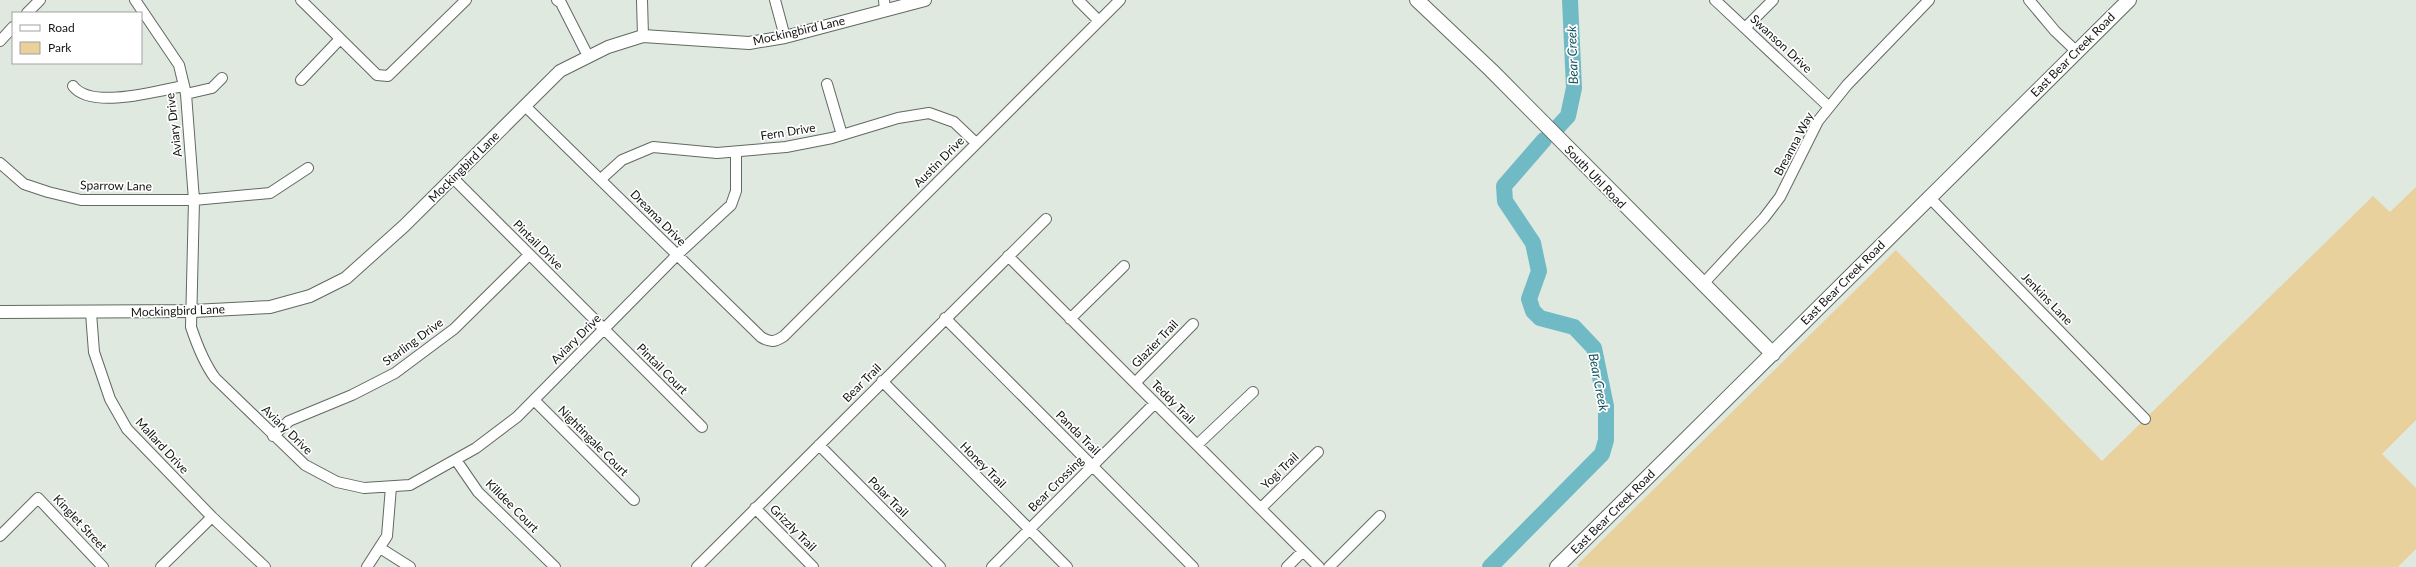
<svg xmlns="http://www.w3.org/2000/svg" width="2416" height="567" font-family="Lato,sans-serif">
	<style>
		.green { fill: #e8d19d }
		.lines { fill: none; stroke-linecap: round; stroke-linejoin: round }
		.river { stroke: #6fbac5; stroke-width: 16 }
		.minor-casing { stroke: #616961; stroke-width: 12 }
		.tertiary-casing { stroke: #616961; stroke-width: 14 }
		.secondary-casing { stroke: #616961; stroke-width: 16 }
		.minor { stroke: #fff; stroke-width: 10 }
		.tertiary { stroke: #fff; stroke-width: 12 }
		.secondary { stroke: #fff; stroke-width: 14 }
		.labels { text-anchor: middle; stroke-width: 3.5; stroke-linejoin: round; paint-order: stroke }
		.street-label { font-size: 12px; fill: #121512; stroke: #fff }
		.water-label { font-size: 13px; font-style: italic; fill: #0d5159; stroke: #fff }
	</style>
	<rect width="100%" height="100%" fill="#e0e9e0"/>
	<path class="green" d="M2416,187V420L2382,454L2416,488V549L2398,567H1579L1577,565L1896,250L2102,461L2373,196L2390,212Z"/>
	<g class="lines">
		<path class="river" d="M1556,129L1568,116L1574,88L1570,0
			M1490,567L1602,454L1606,440V406L1594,348L1574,327L1540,318L1533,311L1529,299L1539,271L1533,243L1505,201L1504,186L1544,140"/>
		<defs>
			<path id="minor" d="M135,0L179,65L186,94L194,200L191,327C197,345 204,363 215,378L305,465L337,482L364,488L410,485L476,448L517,417L677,255L731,205L736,191V152
				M301,0L370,68L377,75L388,76L466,0
				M557,0L561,3L588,56
				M642,0L643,36
				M775,0L785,37
				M884,0L885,10
				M1078,0L1099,21
				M1715,0L1829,107
				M2029,0L2055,31L2077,52
				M27,13L40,0
				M1745,28L1773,0
				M0,41L13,27
				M301,80L340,39
				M827,84L842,135
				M73,86C91,110 158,91 183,86
				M186,94L212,88L222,78
				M525,106L761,337C771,343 775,342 784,336L1120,0
				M0,163L24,184L48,192L81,200H194L270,193L308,168
				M453,178L702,427
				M601,179L622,160L653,147L717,153L786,147L832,138L898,118L929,113L954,122L976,143
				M1929,197L2145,419
				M1008,256L1319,567
				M1702,285L1764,218L1780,197L1818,121L1847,85L1929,0
				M91,313L94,352L110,399L127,429L212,517L265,567
				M945,318L1193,567
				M1070,319L1124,266
				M882,381L1067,567
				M1135,383L1193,324
				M534,400L634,500
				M273,436L289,421L352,395L395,373L454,329L529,255
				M819,445L940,567
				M1197,445L1253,392
				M456,460L478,492L555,567
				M755,508L813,567
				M1261,508L1318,452
				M0,536L38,498L103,567
				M380,548L410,567
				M161,567L212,517
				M367,567L387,536L391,487
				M697,567L1046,219
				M992,567L1155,403
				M1287,567L1303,551
				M1329,567L1380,516"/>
			<path id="tertiary" d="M0,312L193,311L270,307L310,296L346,278L404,226L560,71L608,47L643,36L749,43L785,37L925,0"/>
			<path id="secondary" d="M1417,0L1491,70L1773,354
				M1557,567L2129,0"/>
		</defs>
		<use href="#minor" class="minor-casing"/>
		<use href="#tertiary" class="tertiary-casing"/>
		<use href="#secondary" class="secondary-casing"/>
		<use href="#minor" class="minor"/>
		<use href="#tertiary" class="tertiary"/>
		<use href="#secondary" class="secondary"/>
	</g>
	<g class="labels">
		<g class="street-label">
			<text transform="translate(799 31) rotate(-13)" y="4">Mockingbird Lane</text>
			<text transform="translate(1781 44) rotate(43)" y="4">Swanson Drive</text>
			<text transform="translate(2073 55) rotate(-45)" y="4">East Bear Creek Road</text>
			<text transform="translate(174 125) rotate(-97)" y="4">Aviary Drive</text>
			<text transform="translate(788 132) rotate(-9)" y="4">Fern Drive</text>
			<text transform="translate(1794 144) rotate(-62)" y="4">Breanna Way</text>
			<text transform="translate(939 162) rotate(-45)" y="4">Austin Drive</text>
			<text transform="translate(464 167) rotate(-45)" y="4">Mockingbird Lane</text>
			<text transform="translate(1595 177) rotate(46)" y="4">South Uhl Road</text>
			<text transform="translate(116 186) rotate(1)" y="4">Sparrow Lane</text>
			<text transform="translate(658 218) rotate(45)" y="4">Dreama Drive</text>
			<text transform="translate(538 245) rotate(45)" y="4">Pintail Drive</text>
			<text transform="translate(1843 283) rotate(-45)" y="4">East Bear Creek Road</text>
			<text transform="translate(2047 299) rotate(46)" y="4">Jenkins Lane</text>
			<text transform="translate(178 311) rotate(-2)" y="4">Mockingbird Lane</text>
			<text transform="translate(576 339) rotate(-45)" y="4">Aviary Drive</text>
			<text transform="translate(413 342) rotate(-36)" y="4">Starling Drive</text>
			<text transform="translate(1155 344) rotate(-46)" y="4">Glazier Trail</text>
			<text transform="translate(662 369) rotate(45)" y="4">Pintail Court</text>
			<text transform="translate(862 383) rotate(-45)" y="4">Bear Trail</text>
			<text transform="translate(1173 402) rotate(45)" y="4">Teddy Trail</text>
			<text transform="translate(287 430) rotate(44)" y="4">Aviary Drive</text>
			<text transform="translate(1078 433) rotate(45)" y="4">Panda Trail</text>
			<text transform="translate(593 441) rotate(45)" y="4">Nightingale Court</text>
			<text transform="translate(162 446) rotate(47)" y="4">Mallard Drive</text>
			<text transform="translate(983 465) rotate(45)" y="4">Honey Trail</text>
			<text transform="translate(1280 471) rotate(-44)" y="4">Yogi Trail</text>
			<text transform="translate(1056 484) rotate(-45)" y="4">Bear Crossing</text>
			<text transform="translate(888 497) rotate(45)" y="4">Polar Trail</text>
			<text transform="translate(512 506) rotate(45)" y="4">Killdee Court</text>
			<text transform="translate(1613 512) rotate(-45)" y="4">East Bear Creek Road</text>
			<text transform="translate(80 523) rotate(47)" y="4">Kinglet Street</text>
			<text transform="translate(793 528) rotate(45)" y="4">Grizzly Trail</text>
		</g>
		<g class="water-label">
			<text transform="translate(1572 55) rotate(-92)" y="5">Bear Creek</text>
			<text transform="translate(1599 382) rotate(79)" y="5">Bear Creek</text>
		</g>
	</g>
	<rect x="12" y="12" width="130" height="52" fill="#ffffff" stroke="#a0a1a0"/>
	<rect x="20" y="25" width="20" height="6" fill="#ffffff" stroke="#a0a1a0"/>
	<text x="48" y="32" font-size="12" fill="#121512">Road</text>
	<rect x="20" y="42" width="20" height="12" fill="#e8d19d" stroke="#a0a1a0"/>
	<text x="48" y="52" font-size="12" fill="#121512">Park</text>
</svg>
